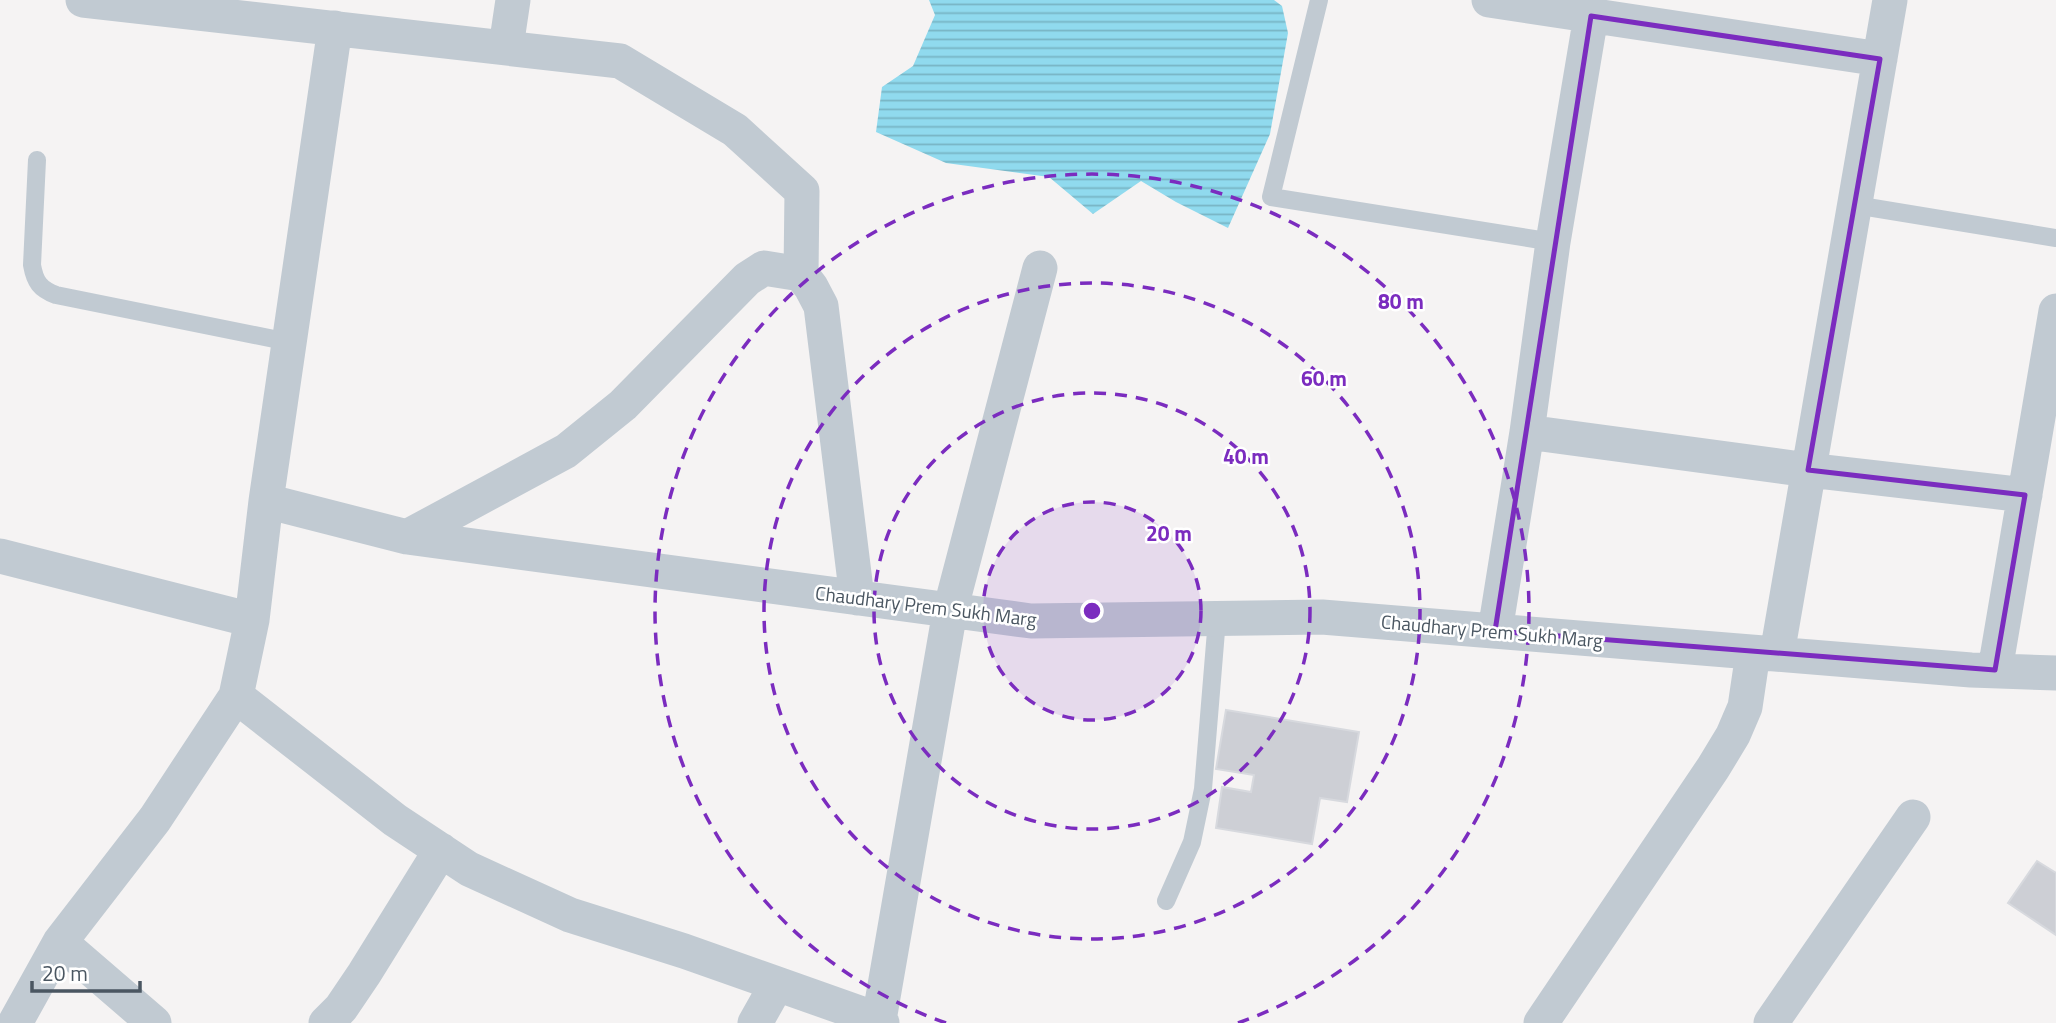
<svg xmlns="http://www.w3.org/2000/svg" width="2056" height="1023" font-family="'Titillium Web',sans-serif">
	<style>
		.water { fill: url(#water-rules) }
		.building { fill: #cdcfd5; stroke: #d7d9de; stroke-width: 2 }
		.lines { fill: none; stroke-linecap: round; stroke-linejoin: round }
		.lane { stroke: #c1cad2; stroke-width: 18 }
		.street { stroke: #c1cad2; stroke-width: 35 }
		.marked { fill: none; stroke: #7b2cbf; stroke-width: 5; stroke-linejoin: round }
		.ring { fill: none; stroke: #7b2cbf; stroke-width: 3.5; stroke-dasharray: 12 9 }
		.labels { text-anchor: middle; stroke-width: 5; stroke-linejoin: round; paint-order: stroke }
		.street-label { font-size: 19px; fill: #4a5661; stroke: #fff }
		.centre { fill: #7b2cbf; stroke: #fff; stroke-width: 3.5 }
		.ring-label { font-size: 21px; text-anchor: middle; font-weight: bold; fill: #7b2cbf; stroke: #fff; stroke-width: 5; stroke-linejoin: round; paint-order: stroke }
	</style>
	<defs>
		<pattern id="water-rules" width="6" height="5" patternUnits="userSpaceOnUse" patternTransform="scale(1.75)"><rect width="6" height="5" fill="#90daee"/><path d="M0 2.5h6" fill="none" stroke="#78b4c4"/></pattern>
	</defs>
	<rect width="100%" height="100%" fill="#f5f3f3"/>
	<path class="water" d="M929,0H1274L1282,6L1288,33L1270,134L1228,228L1176,202L1141,181L1093,214L1049,177L946,163L876,132L882,87L913,66L935,15Z"/>
	<path class="building" d="M1226,710L1359,732L1347,802L1320,798L1312,844L1216,828L1222,787L1251,792L1254,775L1216,769Z
		M2037,861L2056,873V935L2008,903Z"/>
	<g class="lines">
		<path class="lane" d="M1319,0L1271,197L1553,242
			M37,160L32,265C35,282 40,289 56,295L289,342
			M1855,205L2056,238
			M1166,901L1192,842L1203,789L1217,619"/>
		<path class="street" d="M83,0L620,61L735,130L802,191L801,274
			M1489,0L1880,59
			M506,47L513,0
			M1527,432L1808,470L2025,495
			M266,501L335,28
			M407,537L566,451L623,405L747,279L764,268L801,274L811,287L821,306L857,598
			M0,556L252,620L266,501L407,537L1031,621L1322,617L1971,670L2056,673
			M1495,631L1527,432L1553,242L1591,16
			M1777,654L1890,0
			M1995,670L2056,311
			M236,696L395,820L469,869L570,915L684,951L879,1020
			M60,942L154,1023
			M15,1023L60,942L155,819L236,696L252,620
			M326,1023L341,1008L364,974L441,850
			M755,1023L777,984
			M882,1023L879,1020L950,611L1040,268
			M1541,1023L1713,768L1733,735L1745,707L1753,653
			M1771,1023L1913,817"/>
	</g>
	<path class="marked" d="M1591,16L1880,59L1808,470L2025,495L1995,670L1495,631Z"/>
	<circle cx="1092" cy="611" r="109" fill="#7b2cbf" fill-opacity=".12"/>
	<g class="ring">
		<circle cx="1092" cy="611" r="109"/>
		<circle cx="1092" cy="611" r="218"/>
		<circle cx="1092" cy="611" r="328"/>
		<path d="M946 1023A437 437 0 1 1 1238 1023"/>
	</g>
	<g class="labels">
		<g class="street-label">
			<text transform="translate(926 606) rotate(7)" y="7">Chaudhary Prem Sukh Marg</text>
			<text transform="translate(1492 631) rotate(5)" y="7">Chaudhary Prem Sukh Marg</text>
		</g>
	</g>
	<circle cx="1092" cy="611" r="10" class="centre"/>
	<g class="ring-label">
		<text x="1401" y="309">80 m</text>
		<text x="1324" y="386">60 m</text>
		<text x="1246" y="464">40 m</text>
		<text x="1169" y="541">20 m</text>
	</g>
	<path d="M32 981v10h108v-10" fill="none" stroke="#4a5661" stroke-width="3.5"/>
	<text x="42" y="981" font-size="21" fill="#4a5661" stroke="#ffffff" stroke-width="5" paint-order="stroke">20 m</text>
</svg>
